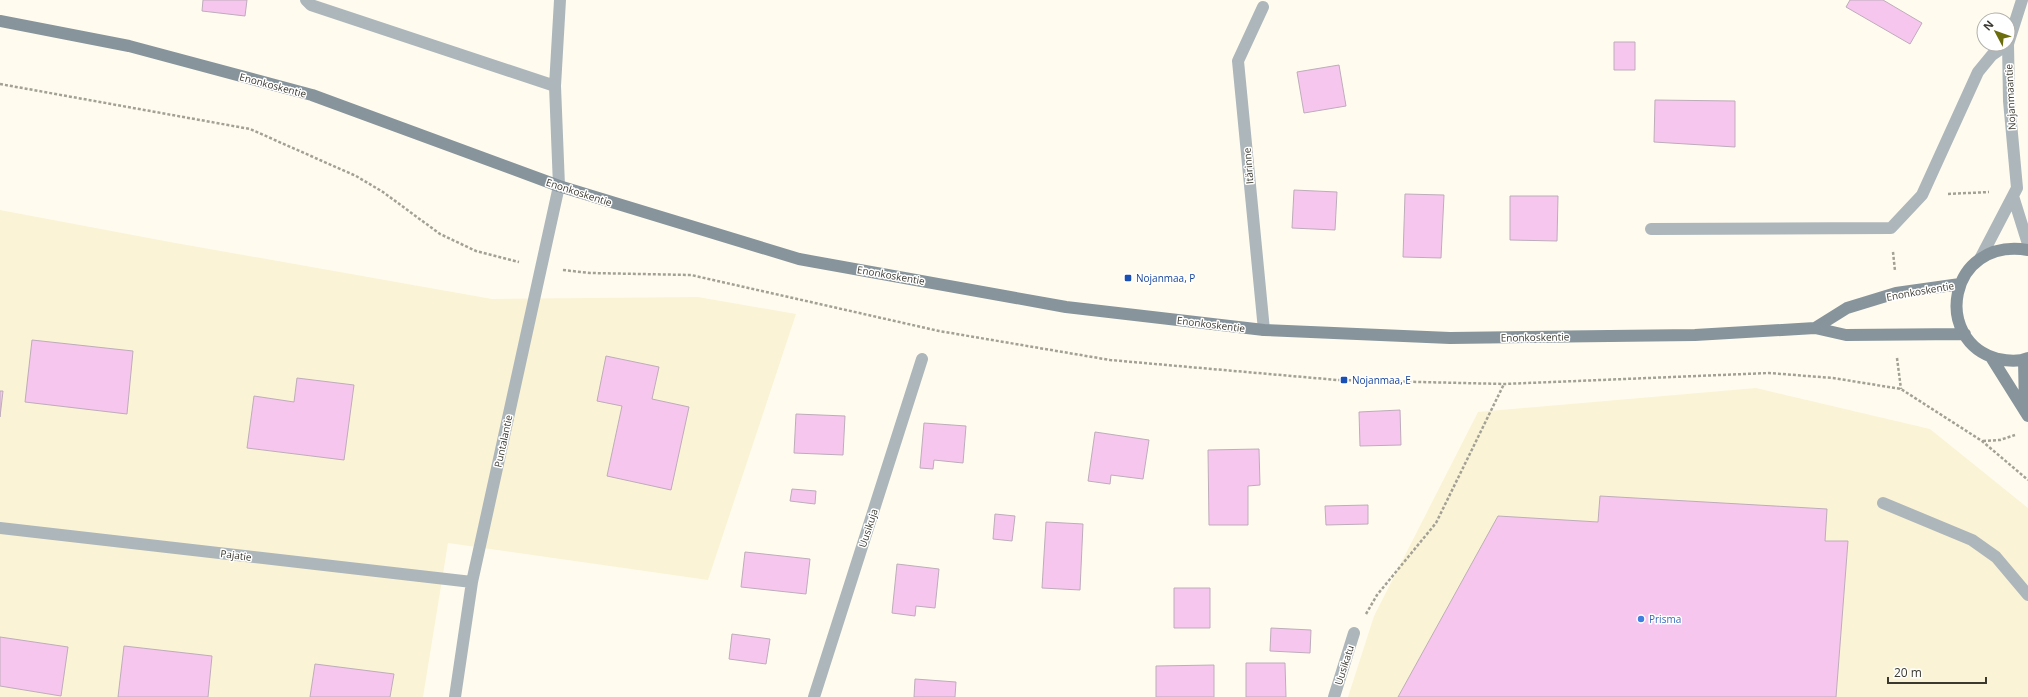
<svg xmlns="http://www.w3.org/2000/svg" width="2028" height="697" font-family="'Open Sans',sans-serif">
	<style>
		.built { fill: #faf3d6 }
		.building { fill: #f7c6ee; stroke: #beacba }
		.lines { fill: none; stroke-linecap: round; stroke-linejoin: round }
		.path { stroke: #a3a196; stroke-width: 2.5; stroke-dasharray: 3 2; stroke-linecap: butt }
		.lane { stroke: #adb6bb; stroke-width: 12 }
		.street { stroke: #adb6bb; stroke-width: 12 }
		.secondary { stroke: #87949c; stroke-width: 12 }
		.transit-dot { fill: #1a4fb4; stroke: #fff; stroke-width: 1.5 }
		.shop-dot { fill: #3f7fe0; stroke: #fff; stroke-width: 1.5 }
		.labels { text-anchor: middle; stroke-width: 3; stroke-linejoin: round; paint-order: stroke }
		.street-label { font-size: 10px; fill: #3a382f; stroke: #fff }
		.transit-label { font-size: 10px; fill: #164399; stroke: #fff; text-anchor: start }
		.shop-label { font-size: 10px; fill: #366cbe; stroke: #fff; text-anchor: start }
	</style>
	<rect width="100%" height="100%" fill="#fffcef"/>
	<path class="built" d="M0,210L170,242L492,299L698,297L796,314L708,580L448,543L423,697H0Z
		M1756,388L1930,429L2028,508V697H1348L1374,616L1478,412Z"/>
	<path class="building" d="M203,0H247L245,16L202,11Z
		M1850,0H1883L1922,23L1910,44L1846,7Z
		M1614,42H1635V70H1614Z
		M1339,65L1346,106L1304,113L1297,72Z
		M1655,100L1735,101V147L1654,142Z
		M1294,190L1337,192L1335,230L1292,228Z
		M1405,194L1444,195L1441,258L1403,257Z
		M1510,196H1558L1557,241L1510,240Z
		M32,340L133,351L127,414L25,402Z
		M606,356L659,367L652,399L689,407L671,490L607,476L622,406L597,401Z
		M297,378L354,385L344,460L247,448L254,396L294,402Z
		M0,391H3L0,417Z
		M1400,410L1401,445L1360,446L1359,412Z
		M796,414L845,416L843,455L794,453Z
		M924,423L966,426L963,463L934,460L933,469L920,468Z
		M1095,432L1149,440L1143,479L1111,475L1110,484L1088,481Z
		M1259,449L1260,485L1248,486V525H1209L1208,450Z
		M792,489L816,491L815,504L790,501Z
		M1600,496L1827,509L1825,541H1848L1836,697H1398L1498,516L1598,522Z
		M1368,505V524L1326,525L1325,506Z
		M995,514L1015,516L1012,541L993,539Z
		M1046,522L1083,524L1080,590L1042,588Z
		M745,552L810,559L806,594L741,587Z
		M897,564L939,569L935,608L916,606L915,616L892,613Z
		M1174,588H1210V628H1174Z
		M1271,628L1311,630L1310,653L1270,651Z
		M732,634L770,639L766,664L729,659Z
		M0,637L68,647L61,696L0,686Z
		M124,646L212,656L208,697H118Z
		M1246,663H1285L1286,697H1246Z
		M315,664L394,674L390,697H310Z
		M1214,665V697H1156V666Z
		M915,679L956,682L955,697H914Z"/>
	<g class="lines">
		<path class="path" d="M0,84L250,129L356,176L383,192L440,234L476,251L519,262
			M1948,194L1989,192
			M1893,252L1895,271
			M563,270L590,273L691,275L939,331L1110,360L1337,380L1504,384L1769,373L1833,378L1901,389L1982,441L2028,480
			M1897,358L1901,389
			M1983,441L2000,440L2015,435
			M1366,614L1377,595L1436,523L1504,384"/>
		<path class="lane" d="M306,0L311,5L555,86
			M559,186L555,86L560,0
			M1651,229L1891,228L1922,195L1978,72L1992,55L2008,44
			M1883,503L1972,540L1996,557L2028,595"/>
		<path class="street" d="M1263,7L1238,61L1264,330
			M2013,196L2028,244
			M1981,257L2017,188L2009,101L2008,44L2022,0
			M0,528L472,582
			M455,697L472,582L559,186
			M814,697L922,359
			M1334,697L1354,633"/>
		<path class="secondary" d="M0,21L129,46L312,95L559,186L799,259L1066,307L1264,330L1450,338L1695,335L1815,328L1846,335L1965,334
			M2028,250C1947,237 1932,342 1998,359C2008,361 2019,362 2028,358
			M1815,328L1847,308L1896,293L1960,284
			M1991,357L2028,416
			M2024,360L2025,410"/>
	</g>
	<g class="transit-dot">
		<rect x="1124" y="274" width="8" height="8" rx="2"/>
		<rect x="1340" y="376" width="8" height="8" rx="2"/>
	</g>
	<circle class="shop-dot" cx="1641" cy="619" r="4"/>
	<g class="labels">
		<g class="street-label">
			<text transform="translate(273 85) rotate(15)" y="4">Enonkoskentie</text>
			<text transform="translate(2010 97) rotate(-93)" y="4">Nojanmaantie</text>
			<text transform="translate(1248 166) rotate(-95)" y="4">Itärinne</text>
			<text transform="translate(579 192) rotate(18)" y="4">Enonkoskentie</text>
			<text transform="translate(891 275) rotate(10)" y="4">Enonkoskentie</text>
			<text transform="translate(1920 291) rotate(-10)" y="4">Enonkoskentie</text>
			<text transform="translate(1211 324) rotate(7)" y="4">Enonkoskentie</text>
			<text transform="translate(1535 337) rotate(-1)" y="4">Enonkoskentie</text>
			<text transform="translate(503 441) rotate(-78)" y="4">Puntalantie</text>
			<text transform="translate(868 528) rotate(-72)" y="4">Uusikuja</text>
			<text transform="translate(236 555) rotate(7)" y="4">Pajatie</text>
			<text transform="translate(1344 665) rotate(-72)" y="4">Uusikatu</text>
		</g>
		<g class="transit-label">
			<text x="1136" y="282">Nojanmaa, P</text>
			<text x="1352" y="384">Nojanmaa, E</text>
		</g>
		<g class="shop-label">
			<text x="1649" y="623">Prisma</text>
		</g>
	</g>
	<g transform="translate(1996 32) rotate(311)"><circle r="19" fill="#ffffff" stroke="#b0afac"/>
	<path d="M0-3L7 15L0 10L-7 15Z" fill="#6b6c0c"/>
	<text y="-6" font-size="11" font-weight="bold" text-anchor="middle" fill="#3a382f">N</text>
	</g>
	<path d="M1888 677v6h98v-6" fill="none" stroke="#3a382f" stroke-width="2"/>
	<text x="1894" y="677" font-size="12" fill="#3a382f" stroke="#ffffff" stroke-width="3" paint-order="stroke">20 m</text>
</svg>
